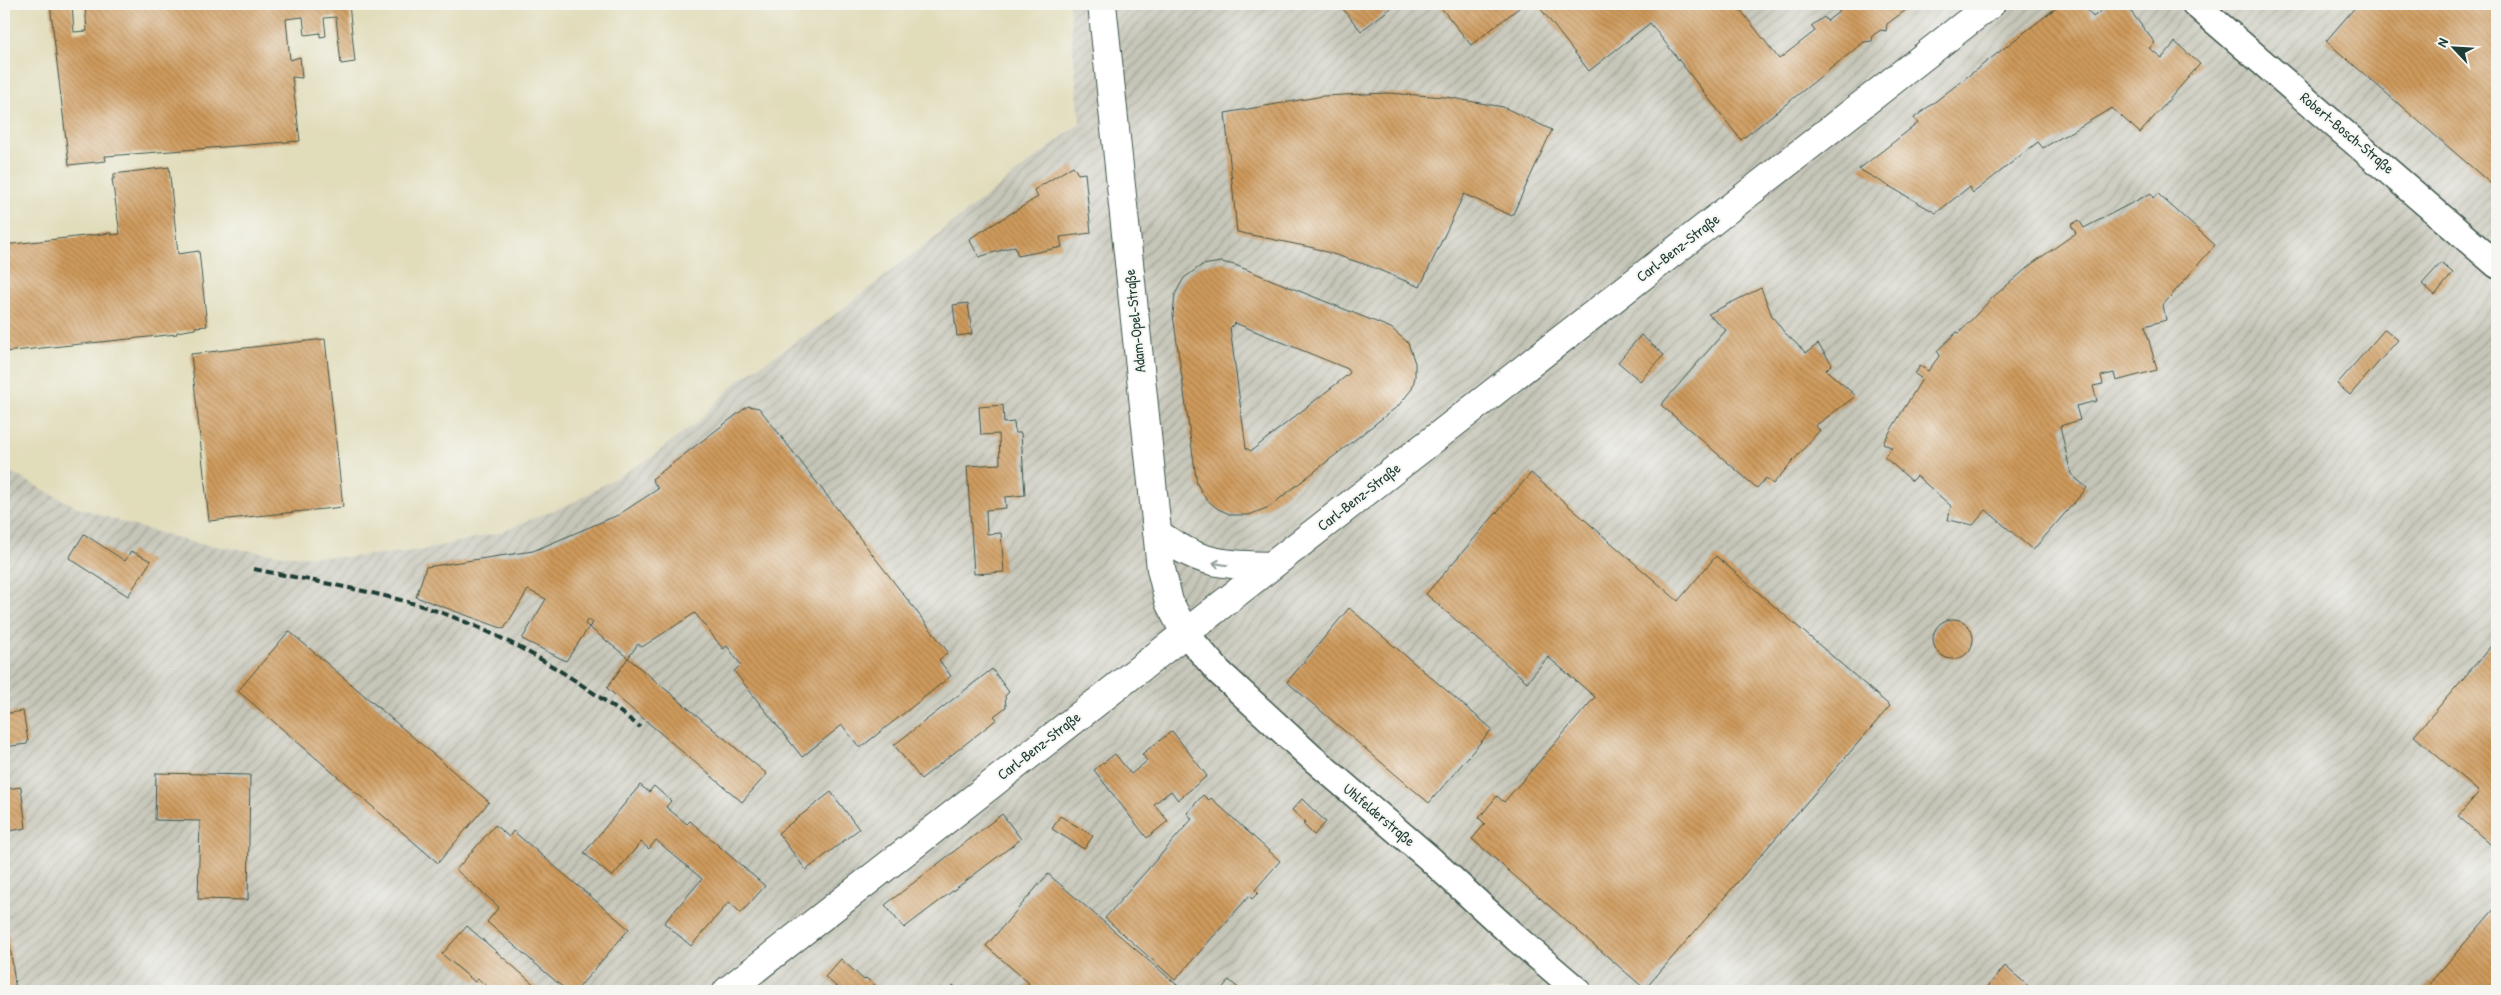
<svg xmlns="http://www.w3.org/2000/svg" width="2501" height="995" font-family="'Patrick Hand',sans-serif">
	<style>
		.built { fill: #e1dcba }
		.industrial { fill: url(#industrial-furrows) }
		.building { fill: url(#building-back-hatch); fill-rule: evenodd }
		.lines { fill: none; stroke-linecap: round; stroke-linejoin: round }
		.minor-casing { stroke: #3f564b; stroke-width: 29 }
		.major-casing { stroke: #3f564b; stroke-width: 30 }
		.minor { stroke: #fff; stroke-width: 26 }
		.major { stroke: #fff; stroke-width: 28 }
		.rail { stroke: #1f3d34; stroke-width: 4; stroke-dasharray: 8 4; stroke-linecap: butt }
		.oneway { stroke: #8f9e9a }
		.labels { text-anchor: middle; stroke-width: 4; stroke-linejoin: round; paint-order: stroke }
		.street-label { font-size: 15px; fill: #1f3d34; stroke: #f6f6f2 }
	</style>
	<defs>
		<pattern id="industrial-furrows" width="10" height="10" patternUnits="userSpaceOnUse" patternTransform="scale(1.25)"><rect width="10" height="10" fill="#c5c5b8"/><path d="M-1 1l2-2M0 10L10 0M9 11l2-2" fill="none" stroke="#9fa196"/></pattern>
		<pattern id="building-back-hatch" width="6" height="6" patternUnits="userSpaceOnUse" patternTransform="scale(1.25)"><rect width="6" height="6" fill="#cf9a5c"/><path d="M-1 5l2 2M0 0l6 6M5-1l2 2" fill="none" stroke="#a77f4d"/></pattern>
	</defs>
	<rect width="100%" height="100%" fill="#f6f6f2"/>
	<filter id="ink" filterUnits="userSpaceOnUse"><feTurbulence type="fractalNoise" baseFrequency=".02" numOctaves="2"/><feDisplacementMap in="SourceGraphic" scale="10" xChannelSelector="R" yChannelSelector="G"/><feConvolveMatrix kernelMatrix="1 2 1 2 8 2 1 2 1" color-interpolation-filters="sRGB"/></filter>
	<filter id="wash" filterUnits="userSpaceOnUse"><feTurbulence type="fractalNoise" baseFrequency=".0096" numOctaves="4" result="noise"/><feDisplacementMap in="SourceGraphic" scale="20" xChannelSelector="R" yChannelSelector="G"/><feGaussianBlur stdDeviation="1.12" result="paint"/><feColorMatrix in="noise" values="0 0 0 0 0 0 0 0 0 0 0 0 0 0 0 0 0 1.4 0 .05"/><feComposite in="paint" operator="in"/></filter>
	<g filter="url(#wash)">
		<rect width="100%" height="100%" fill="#f2e4cc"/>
		<path class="built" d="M4,4H1069L1080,122L828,320L737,381L697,422L650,458L610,482L572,503L522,524L460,543L391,554L351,557L290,556L200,544L124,523L75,506L4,469Z"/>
		<path class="industrial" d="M1069,4H2497V991H4V469L75,506L124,523L200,544L290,556L351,557L423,550L497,533L572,503L650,458L697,422L737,381L828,320L1080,123Z"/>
		<g id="blocks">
			<path class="building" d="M50,4H72L74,32L87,31L85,4H349L355,62L341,64L336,17L324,18L326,36L320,37V33L305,35L303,17L286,19L290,60L300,57L302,78L292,77L300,141L107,156H105L106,161L69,165Z
				M1339,4H1396L1361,31Z
				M1438,4H1524L1471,45Z
				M1537,4H1736L1779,59L1815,31L1811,26L1824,17L1827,21L1840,11L1834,4H1914L1887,24L1886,31L1881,30L1873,35L1872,41L1864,42L1741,140L1650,23L1589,71Z
				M2061,4H2083L2093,17L2110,4H2125L2155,43L2149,48L2162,58L2175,42L2200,64L2140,133L2112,108L2043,148L2038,142L1973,193L1969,187L1936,213L1859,169L1918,123L1914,118Z
				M2358,4H2497V189L2326,41Z
				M1387,93L1446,97L1503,107L1552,130L1512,216L1464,194L1420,287L1367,265L1314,248L1237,232L1225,113L1323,96Z
				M1073,166L1078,174L1085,173L1091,233L1060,237L1062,247L1018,256L1015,246L979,257L969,239L1038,197L1034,190Z
				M169,167L178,254L199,251L207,326L195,327V329L177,332V334L4,352V245L111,233L112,235L120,234L112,179H114V174Z
				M2151,193L2153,198L2158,194L2215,245L2163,305L2166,320L2145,326L2157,370L2116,381L2114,373L2101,376L2103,384L2093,386L2097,401L2076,406L2080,420L2060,426L2071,474L2087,488L2033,550L1986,510L1973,525L1948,520L1951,506L1917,476L1912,481L1884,457L1892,448L1883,443L1922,379L1915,374L1920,366L1928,371L1940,355L1937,351L1957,332L1959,333L1993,297L2033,263L2076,233L2071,225L2079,220L2084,228Z
				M1221,262L1235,265L1391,328L1408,343L1415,363V377L1412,389L1398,406L1269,507L1249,515H1232L1218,509L1206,499L1197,484L1173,315L1175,294L1184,278L1202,265ZM1235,323L1348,369L1350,373L1251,451L1246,448L1230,328Z
				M2441,263L2453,273L2435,295L2422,284Z
				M1761,288L1772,316L1784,332L1806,353L1818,344L1832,364L1826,370L1856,396L1815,426L1820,430L1773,484L1766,478L1757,488L1661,405L1726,330L1708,314Z
				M968,303L972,334L957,336L953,305Z
				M2385,329L2398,340L2350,395L2337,384Z
				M1641,335L1664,355L1640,381L1618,362Z
				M2497,338V350L2492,345Z
				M325,339L343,507L209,521L191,354Z
				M1003,405L1004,423L1014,422L1015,433H1021L1025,495L1005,497L1006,508L986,510L987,534L1001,533L1004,572L974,574L967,466L1000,464L999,434L981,435L979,407Z
				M748,406L759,408L948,652L939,660L951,676L860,748L842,725L802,757L734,671L741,665L727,646L723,649L695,613L642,647L638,644L628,658L589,627L593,623L588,619L585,624L589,627L566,661L522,639L546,599L528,590L504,629L416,597L426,567L533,551L618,515L658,489L652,479Z
				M1531,473L1678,601L1716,556L1890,706L1645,989L1472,839L1485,824L1479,818L1497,796L1504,802L1595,697L1548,657L1527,682L1426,594Z
				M84,534L125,561L131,551L151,561L128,596L69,558Z
				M1349,608L1492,729L1429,803L1287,682Z
				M1933 639a20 20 0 1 1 40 0a20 20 0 1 1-40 0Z
				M289,631L489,802L438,863L238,691Z
				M2497,639V850L2458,816L2479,792L2414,736Z
				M628,658L767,774L742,802L607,688Z
				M992,669L1009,692L1005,696L1006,707L994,716L997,719L921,779L894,745Z
				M23,711L28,741L27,744L4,747V714Z
				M1172,731L1207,776L1178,800L1171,791L1154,804L1168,821L1147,838L1094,770L1115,754L1131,774L1147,761L1142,754Z
				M156,773L250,775L248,900L198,899L200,821L155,820Z
				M4,776L7,789L21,787L26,828L4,832Z
				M640,785L649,792L654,786L671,801L666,807L687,824L690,821L765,886L741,913L729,902L691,946L664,923L702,879L656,840L649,849L641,842L612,877L584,853Z
				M831,792L859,829L806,870L778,833Z
				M1203,795L1209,800L1211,798L1280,861L1255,890L1258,893L1252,899L1249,896L1175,980L1105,918L1192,819L1187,813Z
				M1302,799L1326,822L1314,835L1303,824L1305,822L1292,810Z
				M1002,814L1021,839L904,928L885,905Z
				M1060,816L1093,836L1084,849L1052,829Z
				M495,825L509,837L513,831L629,929L576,991H567L487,922L499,907L456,870Z
				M1048,874L1184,991H1022L1029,983L986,946Z
				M2497,906V991H2423Z
				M4,908H5L16,991H4Z
				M467,926L538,988L535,991H493L478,979L475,982L442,954Z
				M841,959L864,980L866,978L882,991H842L825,977Z
				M2005,966L2034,991H1984Z
				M1229,980L1242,991H1220Z
				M953,985L960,991H948Z"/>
		</g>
	</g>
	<g filter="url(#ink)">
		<use href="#blocks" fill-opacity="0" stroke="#3f564b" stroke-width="1"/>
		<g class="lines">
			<defs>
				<path id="minor" d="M2195,4L2497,265
					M1185,633L1219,672L1310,756L1429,858L1516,938L1578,991"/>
				<path id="major" d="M1102,4L1161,569L1169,602L1185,633
					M1157,533C1200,564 1218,564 1269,566
					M727,991L1991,4"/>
			</defs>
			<use href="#minor" class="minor-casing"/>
			<use href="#major" class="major-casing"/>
			<use href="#minor" class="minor"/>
			<use href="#major" class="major"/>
			<path class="rail" d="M254,569C311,581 370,590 425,607C505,633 574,676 640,727"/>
		</g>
		<defs><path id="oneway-shaft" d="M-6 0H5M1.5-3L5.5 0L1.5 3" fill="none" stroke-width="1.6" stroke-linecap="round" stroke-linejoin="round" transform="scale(1.25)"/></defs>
		<use class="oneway" href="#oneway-shaft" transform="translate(1220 564) rotate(-171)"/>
	</g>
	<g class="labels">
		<g class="street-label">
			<text transform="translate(2347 133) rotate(40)" y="5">Robert-Bosch-Straße</text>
			<text transform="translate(1678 248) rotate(-38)" y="5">Carl-Benz-Straße</text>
			<text transform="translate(1135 321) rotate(-96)" y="5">Adam-Opel-Straße</text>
			<text transform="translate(1359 497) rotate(-38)" y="5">Carl-Benz-Straße</text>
			<text transform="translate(1039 746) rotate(-38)" y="5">Carl-Benz-Straße</text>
			<text transform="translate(1379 815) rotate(40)" y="5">Uhlfelderstraße</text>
		</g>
	</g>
	<rect width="2501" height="995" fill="none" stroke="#f6f6f2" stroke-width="20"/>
	<g transform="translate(2454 48) rotate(295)" stroke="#f6f6f2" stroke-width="4" paint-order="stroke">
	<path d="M0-4L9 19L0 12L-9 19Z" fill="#1f3d34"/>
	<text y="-8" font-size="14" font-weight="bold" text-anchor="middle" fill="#1f3d34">N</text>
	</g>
</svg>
